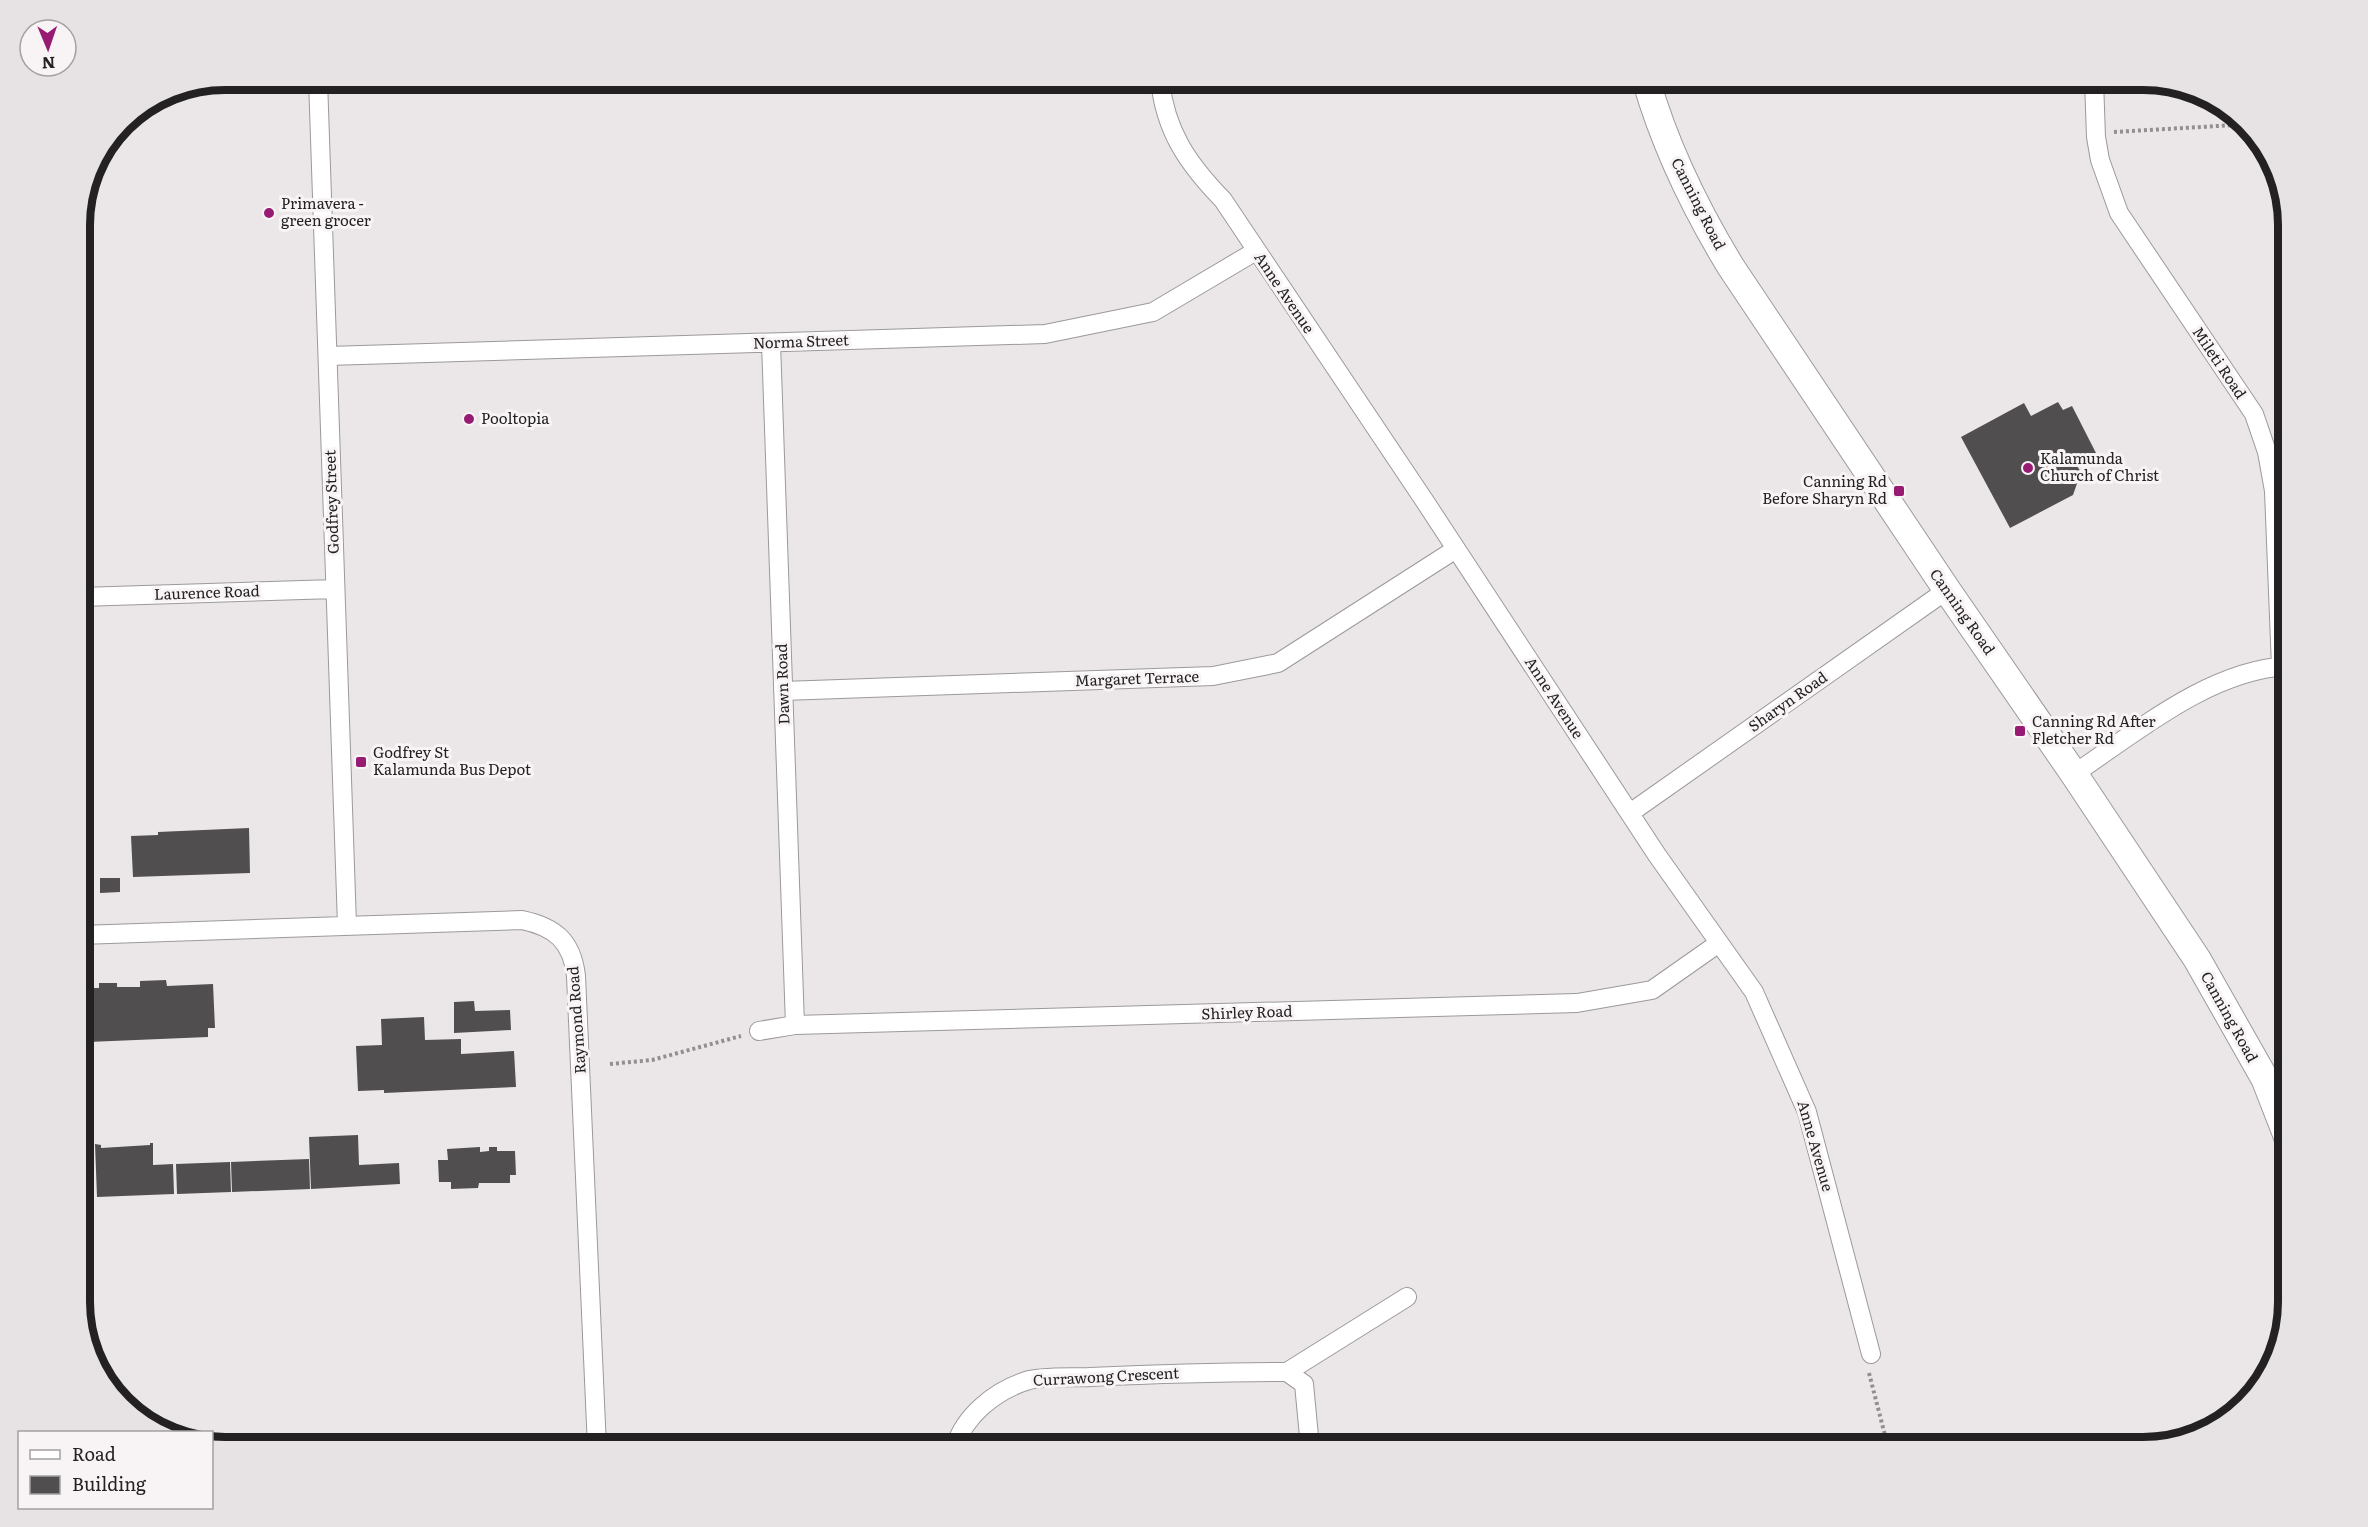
<svg xmlns="http://www.w3.org/2000/svg" width="2368" height="1527" font-family="Literata,serif">
	<style>
		.building { fill: #514e50 }
		.lines { fill: none; stroke-linecap: round; stroke-linejoin: round }
		.street-casing { stroke: #9c999b; stroke-width: 20 }
		.primary-casing { stroke: #9c999b; stroke-width: 29 }
		.path { stroke: #928f90; stroke-width: 4; stroke-dasharray: 3 3; stroke-linecap: butt }
		.street { stroke: #fff; stroke-width: 18 }
		.primary { stroke: #fff; stroke-width: 27 }
		.poi-dot { fill: #981b73; stroke: #f8f4f6; stroke-width: 2 }
		.labels { text-anchor: middle; stroke-width: 6; stroke-linejoin: round; paint-order: stroke }
		.poi-label { font-size: 15px; fill: #232122; stroke: #f8f4f6; text-anchor: start }
		.street-label { font-size: 15px; fill: #232122; stroke: #f8f4f6 }
		.rim { fill: none; stroke: #232122; stroke-width: 8 }
	</style>
	<rect width="100%" height="100%" fill="#ebe7e9"/>
	<path class="building" d="M2058,402L2063,410L2072,406L2096,453L2075,463L2081,472L2073,495L2010,528L1961,437L2024,403L2031,416Z
		M249,828L250,873L133,877L131,836L158,835V832Z
		M100,878H120V892L100,893Z
		M166,980L167,986L213,984L215,1028H208V1037L88,1042L87,1033H81L80,988H99V983H117V987H140V981Z
		M474,1001L475,1011L510,1010L511,1030L454,1033V1002Z
		M424,1017L425,1040L461,1039V1054L514,1051L516,1087L384,1093V1090L358,1091L356,1046L382,1045L381,1019Z
		M358,1135L359,1165L399,1163L400,1184L311,1189L309,1137Z
		M150,1143H153V1165L173,1164L174,1194L97,1197L95,1144L101,1145V1148L150,1145Z
		M480,1147V1152L489,1151V1147H497V1151H515L516,1175H510V1183H479L478,1188L451,1189V1182H439L438,1160H448L447,1149Z
		M309,1159L310,1189L232,1192L231,1162Z
		M230,1162L231,1192L177,1194L176,1164Z
		M89,1172L90,1197L80,1198V1173Z"/>
	<g class="lines">
		<defs>
			<path id="street" d="M318,80L347,925
				M1160,80C1165,131 1188,164 1223,200L1424,500L1657,855L1754,992L1807,1112L1871,1354
				M2094,80L2096,137L2100,160L2119,213L2254,414L2267,452L2274,491L2281,667
				M771,343L795,1025
				M328,356L1045,334L1153,312L1256,251
				M80,597L335,589
				M783,691L1213,676L1278,663L1456,549
				M2074,774C2138,731 2210,670 2288,666
				M1630,813L1947,590
				M80,935L522,920C555,927 572,941 576,976L597,1447
				M759,1031L795,1025L1577,1003L1652,990L1719,943
				M955,1447C964,1416 995,1391 1026,1381C1040,1376 1074,1378 1090,1377C1156,1374 1221,1372 1287,1372
				M1310,1447L1304,1384L1287,1372L1407,1297"/>
			<path id="primary" d="M1646,80C1665,146 1695,208 1731,267L1947,590L2074,774L2197,959L2265,1079L2288,1138"/>
		</defs>
		<use href="#street" class="street-casing"/>
		<use href="#primary" class="primary-casing"/>
		<path class="path" d="M2114,132L2235,125L2252,135
			M610,1064L652,1060L741,1036
			M1869,1373L1888,1447"/>
		<use href="#street" class="street"/>
		<use href="#primary" class="primary"/>
	</g>
	<g class="poi-dot">
		<circle cx="269" cy="213" r="6"/>
		<circle cx="469" cy="419" r="6"/>
		<circle cx="2028" cy="468" r="6"/>
		<rect x="1893" y="485" width="12" height="12" rx="3"/>
		<rect x="2014" y="725" width="12" height="12" rx="3"/>
		<rect x="355" y="756" width="12" height="12" rx="3"/>
	</g>
	<g class="labels">
		<g class="poi-label">
			<text x="281" y="209">Primavera -<tspan x="281" dy="17">green grocer</tspan></text>
			<text x="481" y="424">Pooltopia</text>
			<text x="2040" y="464">Kalamunda<tspan x="2040" dy="17">Church of Christ</tspan></text>
			<text x="1887" y="487" text-anchor="end">Canning Rd<tspan x="1887" dy="17">Before Sharyn Rd</tspan></text>
			<text x="2032" y="727">Canning Rd After<tspan x="2032" dy="17">Fletcher Rd</tspan></text>
			<text x="373" y="758">Godfrey St<tspan x="373" dy="17">Kalamunda Bus Depot</tspan></text>
		</g>
		<g class="street-label">
			<text transform="translate(1698 204) rotate(63)" y="5">Canning Road</text>
			<text transform="translate(1284 293) rotate(56)" y="5">Anne Avenue</text>
			<text transform="translate(801 342) rotate(-2)" y="5">Norma Street</text>
			<text transform="translate(2219 363) rotate(56)" y="5">Mileti Road</text>
			<text transform="translate(332 502) rotate(-92)" y="5">Godfrey Street</text>
			<text transform="translate(207 593) rotate(-2)" y="5">Laurence Road</text>
			<text transform="translate(1962 612) rotate(55)" y="5">Canning Road</text>
			<text transform="translate(1137 679) rotate(-2)" y="5">Margaret Terrace</text>
			<text transform="translate(783 684) rotate(-92)" y="5">Dawn Road</text>
			<text transform="translate(1554 698) rotate(57)" y="5">Anne Avenue</text>
			<text transform="translate(1788 702) rotate(-35)" y="5">Sharyn Road</text>
			<text transform="translate(1247 1013) rotate(-2)" y="5">Shirley Road</text>
			<text transform="translate(2229 1017) rotate(61)" y="5">Canning Road</text>
			<text transform="translate(577 1020) rotate(-94)" y="5">Raymond Road</text>
			<text transform="translate(1815 1146) rotate(74)" y="5">Anne Avenue</text>
			<text transform="translate(1106 1377) rotate(-3)" y="5">Currawong Crescent</text>
		</g>
	</g>
	<path d="M0 0H2368V1527H0ZM225 90H2143A135 135 0 0 1 2278 225V1302A135 135 0 0 1 2143 1437H225A135 135 0 0 1 90 1302V225A135 135 0 0 1 225 90Z" fill="#e7e3e5" fill-rule="evenodd"/>
	<path class="rim" d="M225 90H2143A135 135 0 0 1 2278 225V1302A135 135 0 0 1 2143 1437H225A135 135 0 0 1 90 1302V225A135 135 0 0 1 225 90Z"/>
	<rect x="18" y="1431" width="195" height="78" fill="#f8f4f6" stroke="#a3a0a1" stroke-width="1.5"/>
	<rect x="30" y="1450" width="30" height="9" fill="#ffffff" stroke="#a3a0a1" stroke-width="1.5"/>
	<text x="72" y="1461" font-size="18" fill="#232122">Road</text>
	<rect x="30" y="1476" width="30" height="18" fill="#514e50" stroke="#a3a0a1" stroke-width="1.5"/>
	<text x="72" y="1491" font-size="18" fill="#232122">Building</text>
	<g transform="translate(48 48) rotate(178)"><circle r="28" fill="#f8f4f6" stroke="#a3a0a1" stroke-width="1.5"/>
	<path d="M0-4.5L10 22L0 15L-10 22Z" fill="#981b73"/>
	<text y="-9" font-size="16" font-weight="bold" text-anchor="middle" fill="#232122">N</text>
	</g>
</svg>
